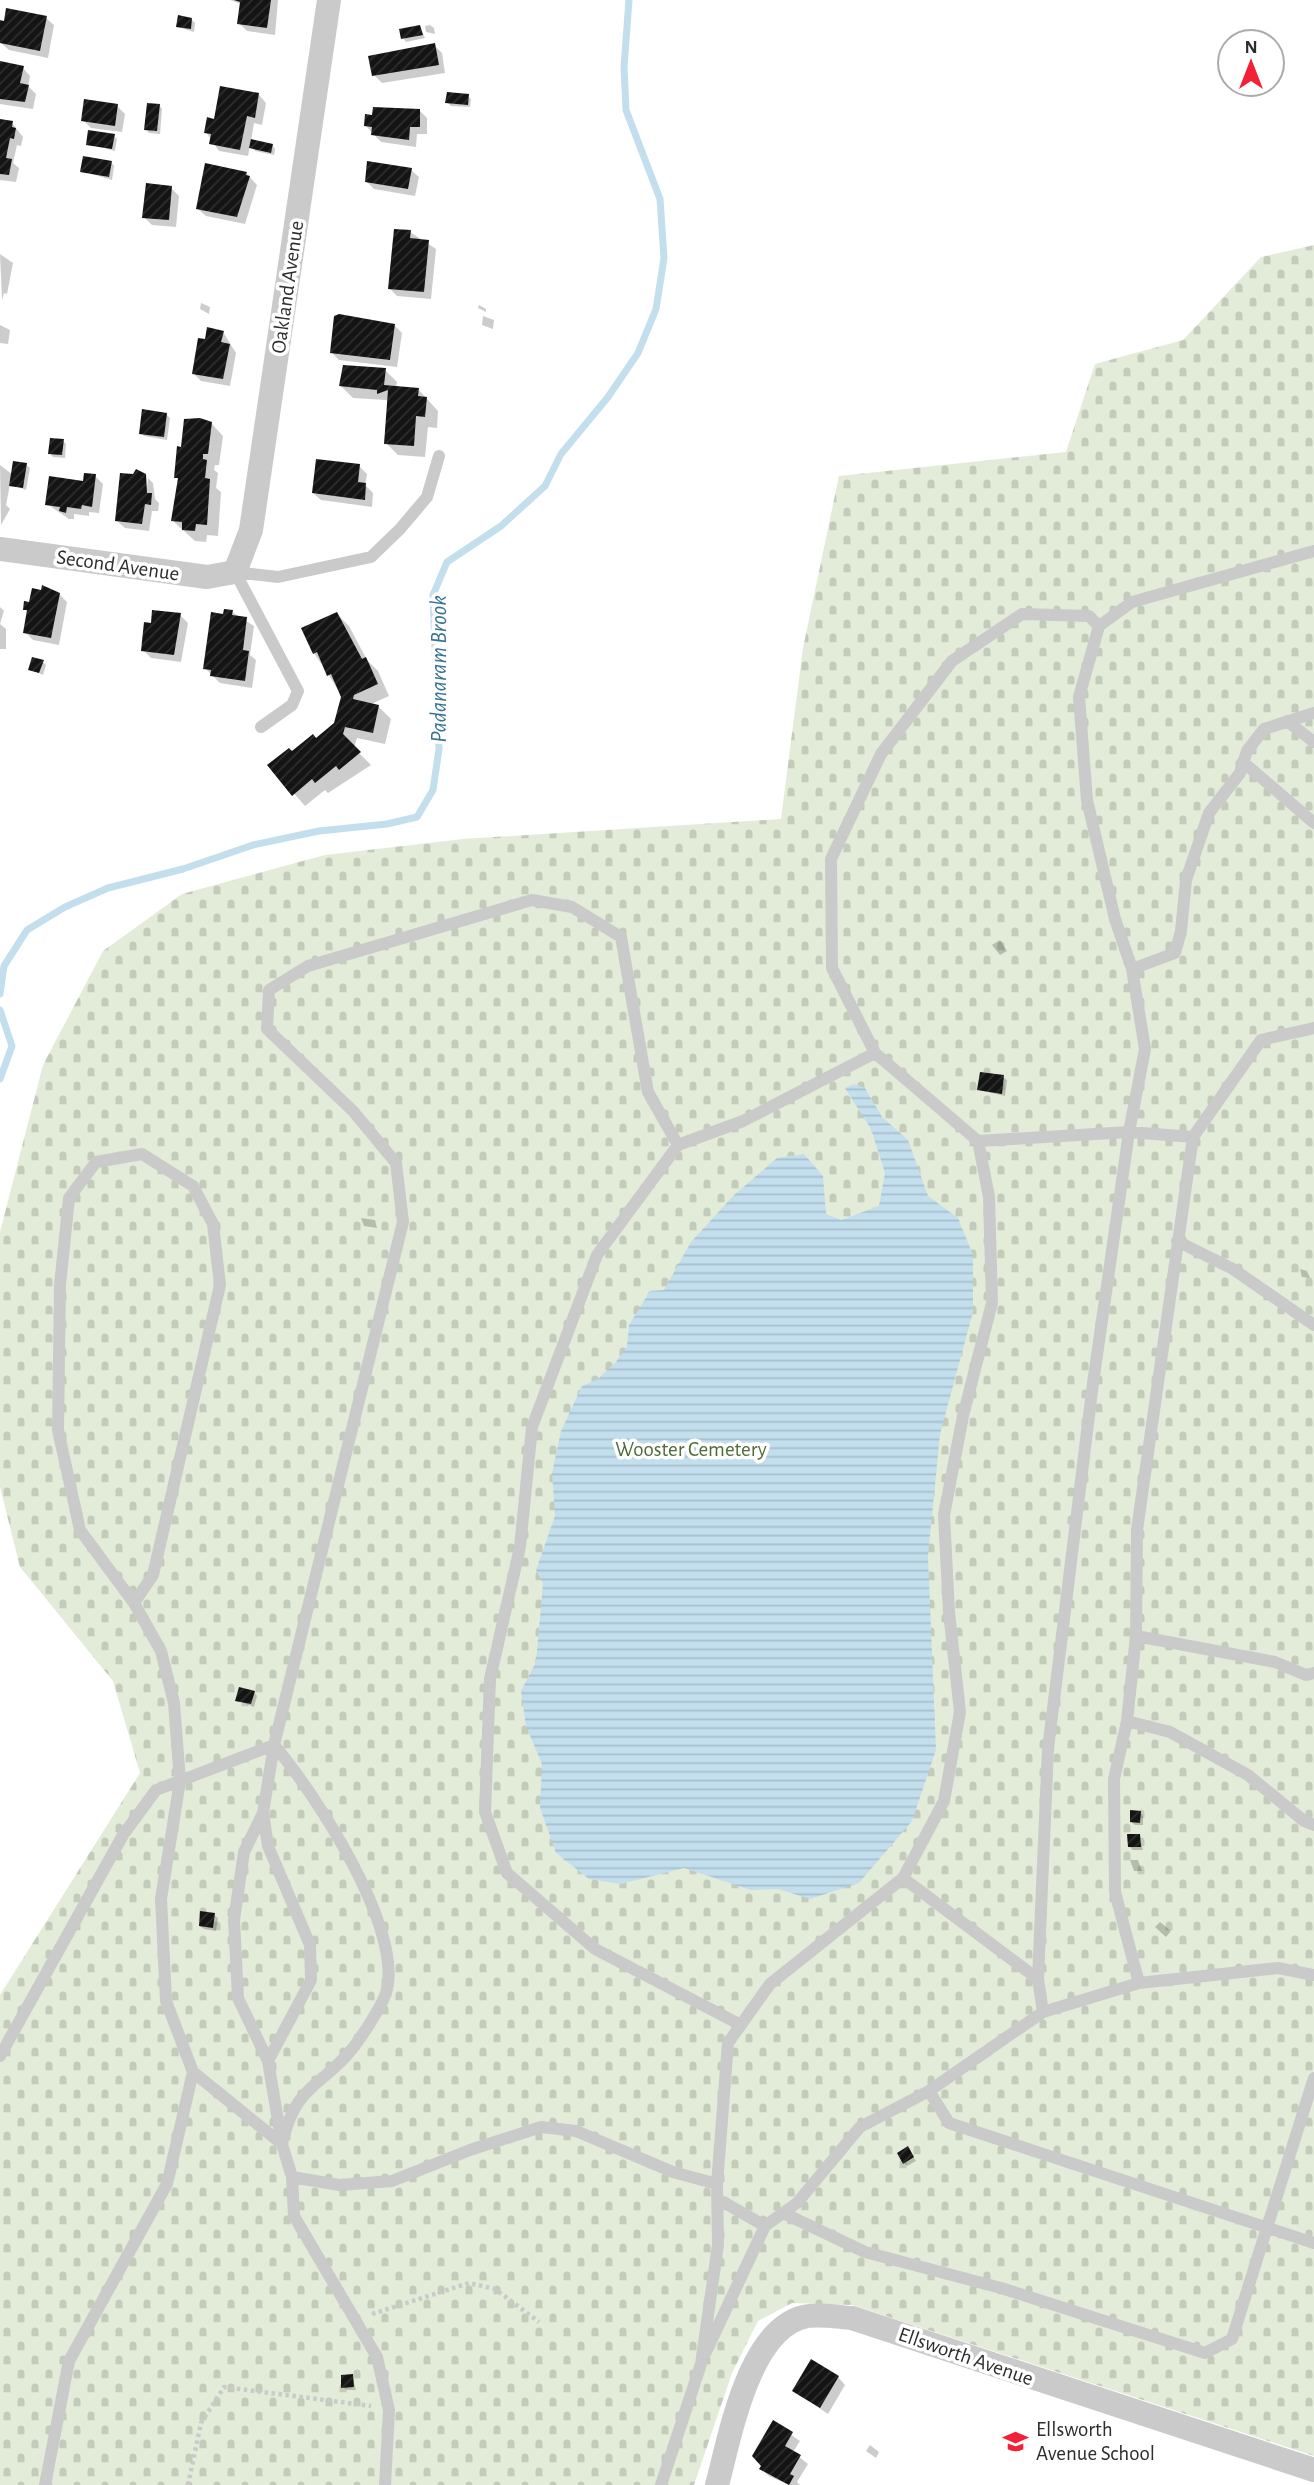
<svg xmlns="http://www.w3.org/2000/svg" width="1314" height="2485" font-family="'Alegreya Sans',sans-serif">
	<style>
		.cemetery { fill: url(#cemetery-stones) }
		.water { fill: url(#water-rules) }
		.shadow { fill: #0003 }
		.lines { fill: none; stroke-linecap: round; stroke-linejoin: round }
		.stream { stroke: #c3deed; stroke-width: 7 }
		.building { fill: url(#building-hatch) }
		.path { stroke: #cacaca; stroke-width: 4.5; stroke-dasharray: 3.5 3.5; stroke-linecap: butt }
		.service { stroke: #cacaca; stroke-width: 12 }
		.minor { stroke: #cacaca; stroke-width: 24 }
		.labels { text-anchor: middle; stroke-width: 7; stroke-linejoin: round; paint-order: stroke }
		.street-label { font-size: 21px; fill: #2d2d2d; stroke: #fff }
		.park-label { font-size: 21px; fill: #516b37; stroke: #fff }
		.poi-label { font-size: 21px; fill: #2d2d2d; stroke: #fff; text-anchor: start }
		.water-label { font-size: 23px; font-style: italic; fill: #357394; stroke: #fff }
	</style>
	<defs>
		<pattern id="cemetery-stones" width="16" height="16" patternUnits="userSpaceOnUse" patternTransform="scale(1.75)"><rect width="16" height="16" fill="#e3ecd8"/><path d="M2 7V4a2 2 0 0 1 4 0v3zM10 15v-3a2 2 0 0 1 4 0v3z" fill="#c3cbba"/></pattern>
		<pattern id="water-rules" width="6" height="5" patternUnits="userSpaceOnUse" patternTransform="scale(1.75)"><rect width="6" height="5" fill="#c3deed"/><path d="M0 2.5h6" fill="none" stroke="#a8bfcc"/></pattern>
		<pattern id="building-hatch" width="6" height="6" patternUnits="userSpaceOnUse" patternTransform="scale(1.75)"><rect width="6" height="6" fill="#141414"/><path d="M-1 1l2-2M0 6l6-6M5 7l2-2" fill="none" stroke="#2e2e2e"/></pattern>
	</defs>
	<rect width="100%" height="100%" fill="#fff"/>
	<path class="cemetery" d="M1314,245V2456L852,2305L792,2303L758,2321L732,2373L694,2485H0V1995L140,1773L113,1681L20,1567L0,1487V1232L43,1065L103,951L182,894L325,855L463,839L781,819L803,648L839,476L1066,452L1095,364L1183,340L1261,257Z"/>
	<path class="water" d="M854,1084L865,1088L882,1117L908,1140L928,1196L958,1218L973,1255V1312L940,1434L928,1556L936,1750L912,1821L859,1883L810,1899L778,1889L751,1890L684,1868L621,1884L589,1879L556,1853L540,1808L542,1764L526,1726L521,1691L536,1662L543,1583L536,1570L555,1516L552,1473L561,1431L582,1386L598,1379L616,1362L627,1346L629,1325L650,1291L664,1290L691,1242L734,1195L777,1158L804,1154L823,1176L826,1214L841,1220L879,1206L885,1173L871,1129L845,1088Z"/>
	<path class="shadow" d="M230,0H278L275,35L247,31L239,23L241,4Z
		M46,18L54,25L48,58L9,50L1,43L0,22Z
		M191,19L195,23L194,32L178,27Z
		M430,25L434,28L435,34L426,32L425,26Z
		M420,27L425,38L406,42L403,38Z
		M434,45L442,53L445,73L382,83L374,75Z
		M0,63L23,68L30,76L28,86L36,94L33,109L0,104Z
		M259,95L266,103L262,125L254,123L251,141L272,145L275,149L274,155L255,151L250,146L248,156L219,151L206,132L215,121Z
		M468,96L471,99L470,107L451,106L447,102Z
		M159,105L162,109L160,134L149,133L146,129Z
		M117,106L125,114L122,132L91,128L83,120Z
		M420,111L427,118V134H417L416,147L381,142L366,126Z
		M0,121L12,123L23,137L21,146L17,145L13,163L19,168L16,182L0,180Z
		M114,136L117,139L115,151L88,144Z
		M111,162L114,166L112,180L82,171Z
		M411,170L419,177L415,196L374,189L366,181Z
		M246,173L257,185L245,224L206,216L198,209Z
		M171,188L179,196L176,227L152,225L144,217Z
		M410,232L436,249L431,299L397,296L389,288Z
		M0,254L13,263L7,294L4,293L2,300Z
		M201,303L210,307L209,314L200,309Z
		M479,305L486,309V312L478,308Z
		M483,316L494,320L493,329L482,325Z
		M0,325L10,330L8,344L0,343Z
		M394,325L402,333L397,367L339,360L332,353Z
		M223,332L236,353L230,386L201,381L193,373L207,341Z
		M385,370L397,382L396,387L418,389L438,411L437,428L428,427L425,457L398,455L386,443L389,403L386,400L353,398L341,386Z
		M166,414L170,418L167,440L144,436L141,433Z
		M211,423L223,436L219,465H215L214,470L218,473L216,488L221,492L218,536L207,535L206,542L195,541L173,521L180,481L176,477L183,449Z
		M63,441L66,444L65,458L53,457L50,453Z
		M0,465L13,475L26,465L30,468L26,490L10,484L6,505L10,509L1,525Z
		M359,466L367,474L365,485L373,493L372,507L321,500L313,493Z
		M137,471L146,476L147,490L148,478L153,483L155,499L159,503L158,511H152L149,531L125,528L117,521Z
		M95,476L103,484L99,513L89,512V516L74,514V519H69L47,504Z
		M59,594L67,602L59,645L33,640L25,632L29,613L25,609Z
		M0,607L4,611L0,624L6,629V649H0Z
		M232,612L254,626L250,655L256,660L252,688L220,683L205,668L225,616Z
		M337,614L349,626L367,660L378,671L389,696L369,705L379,707L391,719L385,744L357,738L354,748L371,765L328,793L325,790L305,806L270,766L312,737L316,740L336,724L343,697L314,653Z
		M180,615L188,623L181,662L151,658L143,650Z
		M43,662L46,665L43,675L30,669Z
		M1000,940L1007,951L1000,955L992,945Z
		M1003,1077L1007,1080L1005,1096L979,1090Z
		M361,1218L375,1220L377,1228L364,1226Z
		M1300,1269L1307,1271L1310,1278L1302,1277Z
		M254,1692L257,1696L254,1707L237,1700Z
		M1140,1812L1143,1816V1825H1135L1131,1822Z
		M1139,1836L1143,1850H1133L1130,1847Z
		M1130,1860H1138L1142,1871H1134Z
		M214,1915L218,1918L216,1931L204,1929L200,1926Z
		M1160,1922L1171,1931L1166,1937L1155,1927Z
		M908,2149L916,2161L907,2166L904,2163Z
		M352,2376L356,2390H347L343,2387Z
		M838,2377L845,2385L828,2414L794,2391Z
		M774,2423L800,2441L793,2452L808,2464L797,2482L800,2485H789L769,2476L761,2469Z
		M870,2445L879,2452L876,2458L866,2451Z"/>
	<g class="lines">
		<path class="stream" d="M0,994L4,966L27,930L65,907L108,888L183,869L253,845L319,831L387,824L417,817L433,790L439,749L433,595L447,562L501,526L545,486L561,454L608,397L638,353L656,309L664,258L660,199L626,110L624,67L629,0
			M0,1010L12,1046L0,1079"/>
	</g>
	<path class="building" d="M234,0H271L267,28L237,24L240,2Z
		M6,8L47,16L40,51L0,43V20L4,21Z
		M178,15L192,18L191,29L176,27Z
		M420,25L423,35L401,39L399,29Z
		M435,43L439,65L372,76L368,56Z
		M0,61L24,66L20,83L29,85L25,102L0,99Z
		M220,86L259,93L255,118L247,116L240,150L209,144L211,134L204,133L207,117L214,119Z
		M447,92L469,94L468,105L445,103Z
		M84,99L118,104L115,126L81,121Z
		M147,103L160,104L157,131L144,130Z
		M373,107L420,109V127H410L409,140L371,135L372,127L364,126L365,114L372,115Z
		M0,119L13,121L12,127L16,128L14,139L10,138L6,158L12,159L9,175L0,174Z
		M88,130L115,134L112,149L86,145Z
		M251,139L273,144L271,153L249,148Z
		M83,156L112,161L109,177L80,172Z
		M367,161L412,168L408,189L365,182Z
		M205,163L247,172L246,175L250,176L237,217L196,209Z
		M146,183L172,186L169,220L142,218Z
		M394,229L411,230L410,238L429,240L424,292L388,289Z
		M339,314L395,324L390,360L330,353L334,316Z
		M207,327L224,331L221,342L230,344L223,379L192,374L198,338L205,339Z
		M343,365L386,368L384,385L419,388L418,396L427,397L425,417L416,416L414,446L384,444L388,390L377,394V390L339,386Z
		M142,409L167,413L164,437L139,434Z
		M200,418L212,422L208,454H203V459L207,460L205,478L210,479L207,525L196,524L195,531L182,530V522L171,521L178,478H174L177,446L181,447L184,419Z
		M50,438L64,439L62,455L48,454Z
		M316,459L360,464L358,482L366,483L365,500L312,493Z
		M13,461L27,463L23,488L9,486Z
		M136,469L146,474L147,493H152L151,505L145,504L142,524L115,521L120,473L133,474Z
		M84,473L96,474L92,507L82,505L81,509L67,507L66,513L59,511L60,507L45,505L49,476L83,481Z
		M42,585L60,593L51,638L23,633L27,610H23L24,601L29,602L32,588L41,590Z
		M224,609L233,610L232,615L247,617L243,650L249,651L245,681L210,676L211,670L203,669L211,612L223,614Z
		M152,610L181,613L174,655L141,651L144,622L151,623Z
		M337,612L362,659L366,657L378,684L354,695L353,699L379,705L373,733L345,727L343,734L361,752L339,770L336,766L315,783L312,779L292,796L267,765L289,748L292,751L313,734L316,738L334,723L341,697L331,674L327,676L317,652L313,654L301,628Z
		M32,657L44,660L39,673L28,670Z
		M980,1072L1004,1075L1002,1094L977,1090Z
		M239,1687L255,1691L251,1704L235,1701Z
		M1130,1810L1141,1811L1140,1823L1130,1822Z
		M1127,1834H1140L1141,1847H1128Z
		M200,1911L215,1913L213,1928L199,1926Z
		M908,2146L914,2157L903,2164L897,2153Z
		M811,2359L839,2376L820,2408L792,2391Z
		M353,2374L354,2387L341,2388V2375Z
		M773,2420L793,2432L785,2446L801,2455L790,2474L794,2476L789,2485L759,2469L761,2466L752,2456Z"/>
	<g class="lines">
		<path class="path" d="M372,2314L469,2283L495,2289L539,2322
			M188,2485L201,2423L224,2387L371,2406"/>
		<path class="service" d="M235,572L278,577L371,557L400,529L427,497L439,456
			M235,572L298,691L292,705L261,727
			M1287,721L1314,742
			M1243,762L1314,823
			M1132,969L1115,919L1087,800L1079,697L1099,626L1132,602L1314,551
			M875,1053L832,968L831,859L881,754L952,661L1022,614L1089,616L1099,626
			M1193,1137L1261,1040L1314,1028
			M978,1141L1129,1132L1193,1137L1137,1530L1136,1636L1127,1721L1170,1732L1248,1775L1304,1821L1314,1825
			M678,1145L597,1255L532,1427L520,1547L490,1679L485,1812L507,1873L595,1949L741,2025
			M1177,1241L1233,1269L1314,1325
			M134,1603L153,1575L220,1285L213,1224L193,1186L142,1154L96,1162L69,1198L60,1285L58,1430L80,1530L134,1603L161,1651L174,1703L180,1781L161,1899L166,2001L193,2072L282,2144
			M1136,1636L1275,1662L1306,1675L1314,1673
			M1127,1721L1114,1779L1115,1892L1139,1983
			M263,1813L244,1852L234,1920L238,1998L268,2061
			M903,1878L1038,1979
			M1043,2012L1038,1979L1048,1749L1093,1383L1129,1132L1145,1049L1132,969L1175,953L1181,931L1186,880L1209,813L1240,773L1247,751L1264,729L1314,713
			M0,2056L123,1835L156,1790L274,1745L403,1222L396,1163L353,1111L267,1029L269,990L308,966L532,900L572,907L621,937L648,1092L678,1145L743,1121L875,1053L978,1141L989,1197L992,1303L963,1416L944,1515L949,1612L960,1712L944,1801L903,1878L770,1984L728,2043L717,2184L718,2245L701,2364L661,2485
			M929,2091L949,2123L1314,2243
			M282,2144C295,2084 321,2088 353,2048C362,2036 382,2006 386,1993C405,1930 314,1792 274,1745L263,1813L268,1846L310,1945L311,1980L268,2061L282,2144L292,2177L294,2216L377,2357L389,2410L385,2485
			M292,2177L339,2185L392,2181L470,2150L541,2127L576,2131L673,2172L717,2184
			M718,2199L765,2226L797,2203L860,2127L929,2091L1043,2012L1139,1983L1278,1968L1314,1975
			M783,2213L865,2252L1001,2288L1205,2353L1232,2339L1314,2078
			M706,2352L765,2226
			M45,2485L69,2361L167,2184L193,2072"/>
		<path class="minor" d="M0,549L207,577L235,572L251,530L329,0
			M717,2485C730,2437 749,2325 808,2316C822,2314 838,2317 852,2318L1314,2470"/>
	</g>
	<defs>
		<symbol id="school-bare" viewBox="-9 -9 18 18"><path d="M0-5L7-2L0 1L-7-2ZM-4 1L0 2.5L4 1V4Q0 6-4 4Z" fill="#f32037" stroke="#fff" stroke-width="2.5" paint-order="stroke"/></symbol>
	</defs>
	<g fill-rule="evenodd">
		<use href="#school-bare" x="998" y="2424" width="35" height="35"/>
	</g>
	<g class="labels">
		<g class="street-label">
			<text transform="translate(287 287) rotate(-82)" y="7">Oakland Avenue</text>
			<text transform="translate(118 565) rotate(8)" y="7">Second Avenue</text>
			<text transform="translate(966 2356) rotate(19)" y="7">Ellsworth Avenue</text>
		</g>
		<g class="park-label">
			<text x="691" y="1456">Wooster Cemetery</text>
		</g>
		<g class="poi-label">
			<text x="1036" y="2436">Ellsworth<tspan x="1036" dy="24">Avenue School</tspan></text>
		</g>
		<g class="water-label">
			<text transform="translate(438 669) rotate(-90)" y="8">Padanaram Brook</text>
		</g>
	</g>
	<g transform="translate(1251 63)"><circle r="33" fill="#ffffff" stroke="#ababab" stroke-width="2"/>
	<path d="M0-5L12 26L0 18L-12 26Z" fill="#f32037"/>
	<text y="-10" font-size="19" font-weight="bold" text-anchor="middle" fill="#2d2d2d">N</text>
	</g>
</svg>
